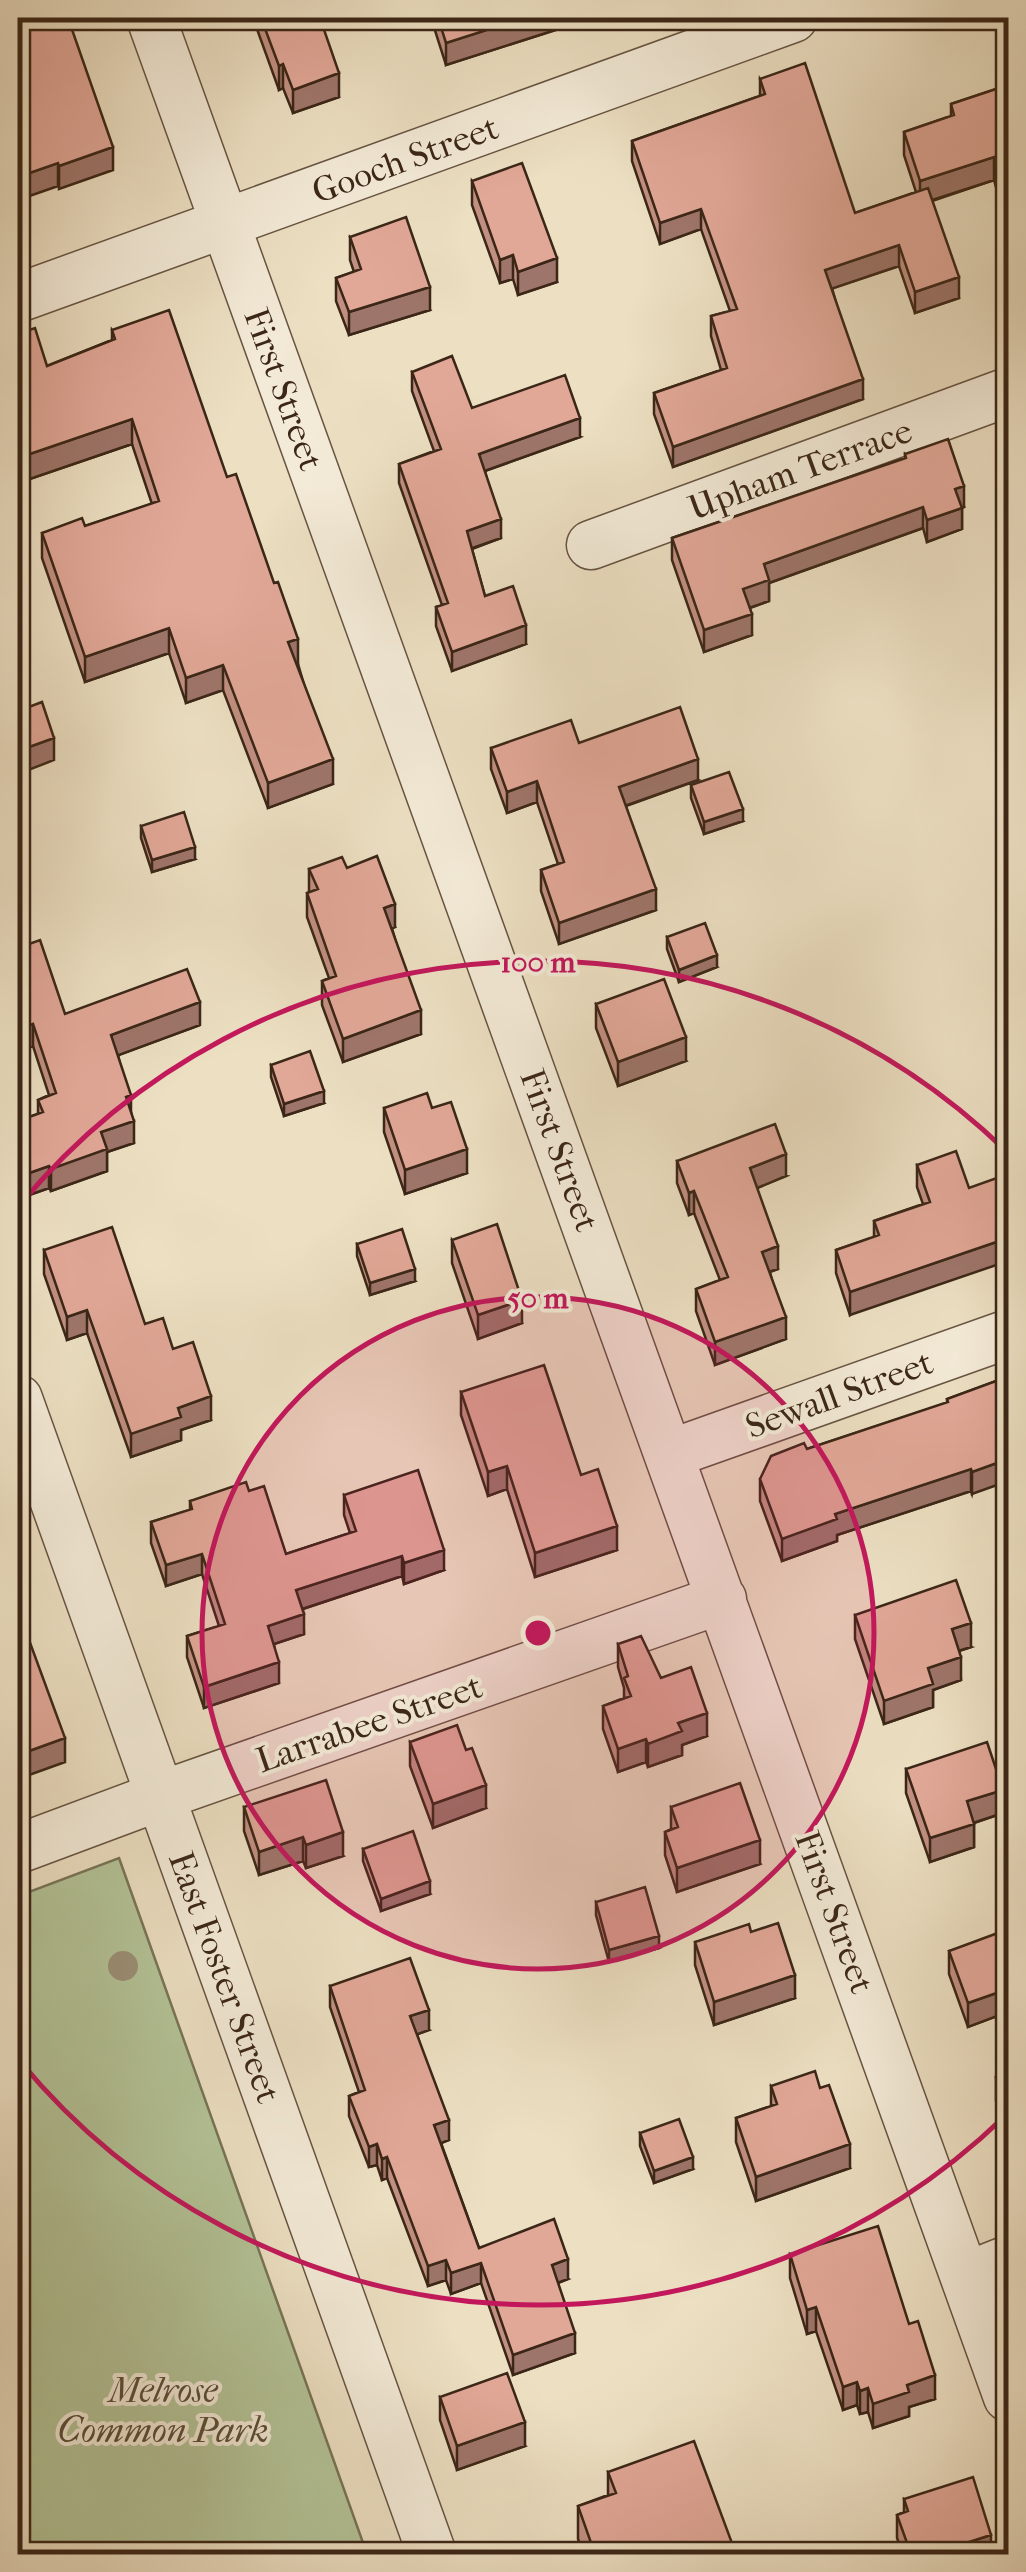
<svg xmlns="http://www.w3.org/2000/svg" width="1026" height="2572" font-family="'IM FELL French Canon',serif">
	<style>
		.green { fill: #b3c397; stroke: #777457; stroke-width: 2.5 }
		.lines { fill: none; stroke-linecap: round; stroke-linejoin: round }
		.street-casing { stroke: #675442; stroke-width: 51 }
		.street { stroke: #f3ead7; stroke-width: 48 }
		.tree { fill: #9b8f76 }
		.wall { fill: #c29082; stroke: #3b2617; stroke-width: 2.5 }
		.shaded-wall { fill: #9e756a; stroke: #3b2617; stroke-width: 2.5 }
		.building { fill: #e1a797; stroke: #3b2617; stroke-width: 2.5 }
		.ring { fill: none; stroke: #c2185b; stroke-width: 5 }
		.labels { text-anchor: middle; stroke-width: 8; stroke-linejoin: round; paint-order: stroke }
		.street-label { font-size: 35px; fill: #3b2617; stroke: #f3ead7 }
		.park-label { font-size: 35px; font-style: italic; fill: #594d37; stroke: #f3ead7 }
		.centre { fill: #c2185b; stroke: #f3ead7; stroke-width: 5 }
		.ring-label { font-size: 30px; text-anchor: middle; font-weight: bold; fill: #c2185b; stroke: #f3ead7; stroke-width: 8; stroke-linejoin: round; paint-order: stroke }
	</style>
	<rect width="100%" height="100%" fill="#ecdfc2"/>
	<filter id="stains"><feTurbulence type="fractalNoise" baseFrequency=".002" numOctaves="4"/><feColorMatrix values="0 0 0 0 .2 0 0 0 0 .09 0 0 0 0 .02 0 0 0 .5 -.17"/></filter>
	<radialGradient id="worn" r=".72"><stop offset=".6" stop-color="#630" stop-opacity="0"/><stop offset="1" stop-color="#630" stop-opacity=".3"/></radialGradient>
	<path class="green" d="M119,1858L367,2554H18V1896Z"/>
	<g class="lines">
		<defs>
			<path id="street" d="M151,18L1008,2397
				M18,298L793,18
				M591,545L1008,392
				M18,1399L432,2554
				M670,1454L1008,1334
				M18,1849L160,1796L722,1599
				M965,2277L1008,2260"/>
		</defs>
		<use href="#street" class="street-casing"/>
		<use href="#street" class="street"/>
	</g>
	<circle class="tree" cx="123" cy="1966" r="15"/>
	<path class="wall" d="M253,18H320L339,97L293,113L283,88L279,90Z
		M431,18H593L446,65Z
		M760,79L855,213L916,192L904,155V132L951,116V104L1008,85V187L997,191L994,180L932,201L959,298L915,313L899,266L832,288L863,399L673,467L654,414V393L721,370L711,336V316L730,311L701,229L660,244L632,161V141L760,96Z
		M472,181L557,282L518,295L513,279L500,283L472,205Z
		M1008,230V289L997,257V234Z
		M350,237L430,310L349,335L336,301V278L354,272L350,260Z
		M112,330L227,477L298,664L333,784L268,808L223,690L186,703L169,653L85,682L42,558V533L85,526L152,504L132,444L18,483V334L47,366L112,340Z
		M412,372L472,408L580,437L485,471L501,538L472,549L485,596L526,644L452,671L436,626V607L442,605L399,483V464L434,451L412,391Z
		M905,454L964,507L962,508V529L927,542L923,528L769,583V601L750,608L752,635L704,652L672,560V538L905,458Z
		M579,743L698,780L626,806L656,910L559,944L541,891V870L558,864L537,802L507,813L491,769V748Z
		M691,785L743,821L704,834L691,798Z
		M141,826L195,859L152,872L141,838Z
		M347,868L395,927L392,928L421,1034L343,1062L322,1005V981L329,978L307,917V893L309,892V869Z
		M667,937L717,967L679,982L667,949Z
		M18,948L65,1014L200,1025L118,1055L131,1113L134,1143L107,1152V1171L51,1191L49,1188L18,1199V1121L38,1114V1100L49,1095L33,1046L18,1052Z
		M596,1004L686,1061L618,1086L596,1028Z
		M271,1065L324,1103L284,1116L271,1077Z
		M384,1108H432L467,1173L405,1194L384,1132Z
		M677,1161L786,1176L757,1188L778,1269L770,1272L786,1339L715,1365L696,1311V1289L720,1280L694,1213L689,1215L677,1183Z
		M917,1165L969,1188L850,1315L836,1273V1250L874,1237V1221L923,1204L917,1187Z
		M452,1240L522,1323L478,1339L452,1263Z
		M357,1244L415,1281L370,1295L357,1256Z
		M44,1250L145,1324L173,1349L211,1420L181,1430V1440L131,1457L87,1333L67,1340L44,1274Z
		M996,1381L972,1494L971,1491L837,1535V1541L782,1561L760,1501V1479L807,1449L947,1403V1399Z
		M461,1392L581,1475L617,1550L535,1577L507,1489L488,1496L461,1415Z
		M249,1491L286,1554L350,1533L344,1515V1495L444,1570L404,1584L402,1576L303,1609L304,1634L274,1644L279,1683L204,1708L187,1657V1636L219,1626L202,1574L166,1586L151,1543V1522L190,1510V1501Z
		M855,1615L971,1647L959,1651L961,1680L933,1690V1707L884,1724L855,1639Z
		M618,1644L661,1678L707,1736L682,1745V1755L648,1767L646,1762L618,1772L603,1729V1706L624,1698V1688L618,1667Z
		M410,1742L486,1808L433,1828L410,1766Z
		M906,1769L1003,1813L974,1823V1847L930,1862L906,1793Z
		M244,1807L343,1856L306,1868L303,1861L259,1875L244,1831Z
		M671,1807L760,1864L677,1892L665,1855V1832L671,1829Z
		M363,1849L430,1894L381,1911L363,1861Z
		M596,1902L659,1948L609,1962L596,1915Z
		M751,1932L795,1998L714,2025L695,1965V1942Z
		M1008,1937V2012L968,2027L949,1974V1951Z
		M330,1986L429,2030L417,2034L449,2140L441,2143L479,2248L568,2279L558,2283L575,2353L513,2375L481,2283L451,2294L446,2280L428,2286L387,2178L382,2180L377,2165L369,2167L349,2116V2096L359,2092L330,2007Z
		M1008,2073V2132L996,2101V2077Z
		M771,2086L850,2168L756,2201L736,2142V2118L771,2106Z
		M640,2133L693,2169L654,2183L640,2146Z
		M790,2254L909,2324L935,2399L909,2407V2416L873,2428L868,2412L860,2414L857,2405L843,2410L816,2331L807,2334L790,2278Z
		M440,2397L525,2446L457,2470L440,2420Z
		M608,2472L736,2554H583L578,2539V2506L608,2495Z
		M904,2499L991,2554H903L897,2538V2515L904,2512Z"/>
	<path class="shaded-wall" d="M524,18H593L446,65V43Z
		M283,64V88L279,90V66Z
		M339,73V97L293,113V90Z
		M113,147V170L59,189V166Z
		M994,157V180L920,204V181Z
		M58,163V186L18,200V177Z
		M1008,163V187L997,191V167Z
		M701,209V229L660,244V223Z
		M899,245V266L825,291V270Z
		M513,255V279L500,283V260Z
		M557,258V282L518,295V272Z
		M959,277V298L915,313V292Z
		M430,287V310L349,335V312Z
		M863,379V399L673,467V447Z
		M580,418V437L479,473V454Z
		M132,419V444L18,483V458Z
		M964,486V507L955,510V489Z
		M923,507V528L769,583V601L743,610V589L764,564Z
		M962,508V529L927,542V520Z
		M501,519V538L467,550V531Z
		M752,614V635L704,652V630Z
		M526,625V644L452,671V652Z
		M169,628V653L85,682V657Z
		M298,639V664L288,667V642Z
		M223,665V690L186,703V678Z
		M54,738V760L18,774V751Z
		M333,759V784L268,808V783Z
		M698,759V780L619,808V787Z
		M537,781V802L507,813V792Z
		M743,809V821L704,834V822Z
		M195,847V859L152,872V860Z
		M24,866V889L18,891V869Z
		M656,889V910L559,944V923Z
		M395,904V927L384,931V908Z
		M717,955V967L679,982V970Z
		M200,1002V1025L111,1058V1035Z
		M421,1010V1034L343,1062V1039Z
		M33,1024V1046L18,1052V1030Z
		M686,1037V1061L618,1086V1062Z
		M324,1091V1103L284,1116V1104Z
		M131,1095V1117L126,1097Z
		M134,1121V1143L107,1152V1171L51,1191V1169L101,1132Z
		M467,1149V1173L405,1194V1170Z
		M786,1154V1176L750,1191V1168Z
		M49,1166V1188L18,1199V1177Z
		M694,1191V1213L689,1215V1193Z
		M1008,1238V1261L850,1315V1292Z
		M778,1246V1269L762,1274V1252Z
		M415,1269V1281L370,1295V1283Z
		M522,1300V1323L478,1339V1315Z
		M87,1310V1333L67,1340V1317Z
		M786,1317V1339L715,1365V1342Z
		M211,1396V1420L181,1430V1440L131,1457V1434L178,1408Z
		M1008,1459V1481L972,1494V1472Z
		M507,1466V1489L488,1496V1472Z
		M971,1469V1491L837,1535V1541L782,1561V1539L835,1514Z
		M617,1526V1550L535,1577V1553Z
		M444,1550V1570L404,1584V1563Z
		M202,1554V1574L166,1586V1565Z
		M402,1556V1576L296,1611V1590Z
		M304,1614V1634L268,1646V1626Z
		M971,1623V1647L952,1653V1629Z
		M961,1657V1680L933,1690V1707L884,1724V1701L928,1668Z
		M279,1662V1683L204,1708V1687Z
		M707,1713V1736L682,1745V1755L648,1767V1744L678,1723Z
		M65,1738V1762L18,1779V1755Z
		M646,1739V1762L618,1772V1749Z
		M486,1785V1808L433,1828V1804Z
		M1003,1790V1813L967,1825V1801Z
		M974,1824V1847L930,1862V1838Z
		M343,1832V1856L306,1868V1845Z
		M303,1837V1861L259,1875V1852Z
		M760,1840V1864L677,1892V1868Z
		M430,1881V1894L381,1911V1899Z
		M659,1936V1948L609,1962V1950Z
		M795,1975V1998L714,2025V2002Z
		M1008,1989V2012L968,2027V2003Z
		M429,2010V2030L410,2037V2016Z
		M449,2120V2140L434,2146V2125Z
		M377,2144V2165L369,2167V2147Z
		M850,2144V2168L756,2201V2177Z
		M387,2157V2178L382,2180V2159Z
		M693,2157V2169L654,2183V2171Z
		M568,2259V2279L552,2285V2265Z
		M446,2260V2280L428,2286V2266Z
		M481,2263V2283L451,2294V2273Z
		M816,2307V2331L807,2334V2310Z
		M575,2333V2353L513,2375V2355Z
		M935,2375V2399L909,2407V2416L873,2428V2404L907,2385Z
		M857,2382V2405L843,2410V2387Z
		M868,2388V2412L860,2414V2391Z
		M525,2422V2446L457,2470V2446Z
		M991,2535V2554H931Z"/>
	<path class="building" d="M18,18H68L113,147L59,166L58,163L18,177Z
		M261,18H320L339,73L293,90L283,64L279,66Z
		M438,18H524L446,43Z
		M805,63L855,213L928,188L959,277L915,292L899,245L825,270L863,379L673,447L654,393L727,368L711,316L737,309L701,209L660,223L632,141L765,94L760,79Z
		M1008,85V163L997,167L994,157L920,181L904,132L954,115L951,104Z
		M522,163L557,258L518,272L513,255L500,260L472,181Z
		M406,217L430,287L349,312L336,278L361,269L350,237Z
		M1008,230V266L997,234Z
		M169,310L227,477L236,474L274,583L278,582L298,639L288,642L333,759L268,783L223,665L186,678L169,628L85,657L42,533L82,518L85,526L159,501L132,419L18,458V334L35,328L47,366L115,339L112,330Z
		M452,356L472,408L565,375L580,418L479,454L501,519L467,531L485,596L513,586L526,625L452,652L436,607L448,603L399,464L441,449L412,372Z
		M948,439L964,486L955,489L962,508L927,520L923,507L764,564L769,580L743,589L752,614L704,630L672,538L906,458L905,454Z
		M42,702L54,738L18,751V711Z
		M680,707L698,759L619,787L656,889L559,923L541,870L564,862L537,781L507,792L491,748L571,720L579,743Z
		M729,772L743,809L704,822L691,785Z
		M184,812L195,847L152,860L141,826Z
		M18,849L24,866L18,869Z
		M377,856L395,904L384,908L421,1010L343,1039L322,981L336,976L307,893L318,889L309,869L342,857L347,868Z
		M705,923L717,955L679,970L667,937Z
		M40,940L65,1014L187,969L200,1002L111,1035L131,1095L126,1097L134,1121L101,1132L107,1149L51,1169L49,1166L18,1177V1121L43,1112L38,1100L56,1093L33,1024L18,1030V948Z
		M664,979L686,1037L618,1062L596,1004Z
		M310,1051L324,1091L284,1104L271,1065Z
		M427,1093L432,1108L451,1102L467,1149L405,1170L384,1108Z
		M775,1124L786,1154L750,1168L778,1246L762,1252L786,1317L715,1342L696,1289L728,1277L694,1191L689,1193L677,1161Z
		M956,1151L969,1188L1008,1174V1238L850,1292L836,1250L879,1235L874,1221L930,1202L917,1165Z
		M497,1224L522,1300L478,1315L452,1240Z
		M112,1227L145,1324L163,1318L173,1349L193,1342L211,1396L178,1408L181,1417L131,1434L87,1310L67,1317L44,1250Z
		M402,1229L415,1269L370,1283L357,1244Z
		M544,1365L581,1475L598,1469L617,1526L535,1553L507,1466L488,1472L461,1392Z
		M996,1381L1001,1393L1008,1390V1459L972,1472L971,1469L835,1514L837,1519L782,1539L760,1479L771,1456L804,1443L807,1449L948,1402L947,1399Z
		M418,1470L444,1550L404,1563L402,1556L296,1590L304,1614L268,1626L279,1662L204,1687L187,1636L225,1624L202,1554L166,1565L151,1522L192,1509L190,1501L246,1482L249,1491L264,1486L286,1554L356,1531L344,1495Z
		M956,1580L971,1623L952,1629L961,1657L928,1668L933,1684L884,1701L855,1615Z
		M18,1610L65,1738L18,1755Z
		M641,1636L661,1678L691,1667L707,1713L678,1723L682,1731L648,1744L646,1739L618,1749L603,1706L631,1696L624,1678L628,1676L618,1644Z
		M457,1725L466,1750L472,1748L486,1785L433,1804L410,1742Z
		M987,1742L1003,1790L967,1801L974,1824L930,1838L906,1769Z
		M326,1780L343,1832L306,1845L303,1837L259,1852L244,1807Z
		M740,1783L760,1840L677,1868L665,1832L678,1827L671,1807Z
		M413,1831L430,1881L381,1899L363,1849Z
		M645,1887L659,1936L609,1950L596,1902Z
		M778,1923L795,1975L714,2002L695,1942L749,1924L751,1932Z
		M1006,1930L1008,1937V1989L968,2003L949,1951Z
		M410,1958L429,2010L410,2016L449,2120L434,2125L479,2248L554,2219L568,2259L552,2265L575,2333L513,2355L481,2263L451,2273L446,2260L428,2266L387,2157L382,2159L377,2144L369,2147L349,2096L365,2090L330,1986Z
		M815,2071L820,2088L829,2085L850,2144L756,2177L736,2118L777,2104L771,2086Z
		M1008,2073V2109L996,2077Z
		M679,2119L693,2157L654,2171L640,2133Z
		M878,2226L909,2324L918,2321L935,2375L907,2385L909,2392L873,2404L868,2388L860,2391L857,2382L843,2387L816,2307L807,2310L790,2254Z
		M507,2373L525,2422L457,2446L440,2397Z
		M694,2441L736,2554H595L578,2506L616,2493L608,2472Z
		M973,2477L991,2535L931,2554H911L897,2515L908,2511L904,2499Z"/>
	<circle cx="538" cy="1633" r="336" fill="#c2185b" fill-opacity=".12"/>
	<g class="ring">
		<circle cx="538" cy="1633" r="336"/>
		<path d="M1005 2116A672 672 0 0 1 19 2060M19 1206A672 672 0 0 1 1005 1150"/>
	</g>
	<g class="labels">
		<g class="street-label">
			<text transform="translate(405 159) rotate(-20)" y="12">Gooch Street</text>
			<text transform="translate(284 389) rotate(70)" y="12">First Street</text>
			<text transform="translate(800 469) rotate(-20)" y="12">Upham Terrace</text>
			<text transform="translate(560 1150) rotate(70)" y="12">First Street</text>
			<text transform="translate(839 1394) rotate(-20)" y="12">Sewall Street</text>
			<text transform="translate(369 1723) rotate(-19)" y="12">Larrabee Street</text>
			<text transform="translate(835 1912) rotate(70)" y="12">First Street</text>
			<text transform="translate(225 1977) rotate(70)" y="12">East Foster Street</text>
		</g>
		<g class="park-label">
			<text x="163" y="2402">Melrose<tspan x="163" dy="40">Common Park</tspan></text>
		</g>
	</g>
	<circle cx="538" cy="1633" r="15" class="centre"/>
	<g class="ring-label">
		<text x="538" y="972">100 m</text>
		<text x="538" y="1308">50 m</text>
	</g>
	<rect width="1026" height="2572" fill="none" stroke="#ecdfc2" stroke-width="60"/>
	<rect x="20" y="20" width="986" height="2532" fill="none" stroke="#3b2617" stroke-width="5"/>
	<rect x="30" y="30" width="966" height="2512" fill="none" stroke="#3b2617" stroke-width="2.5"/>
	<rect width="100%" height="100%" filter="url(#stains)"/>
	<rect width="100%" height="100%" fill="url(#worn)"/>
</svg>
